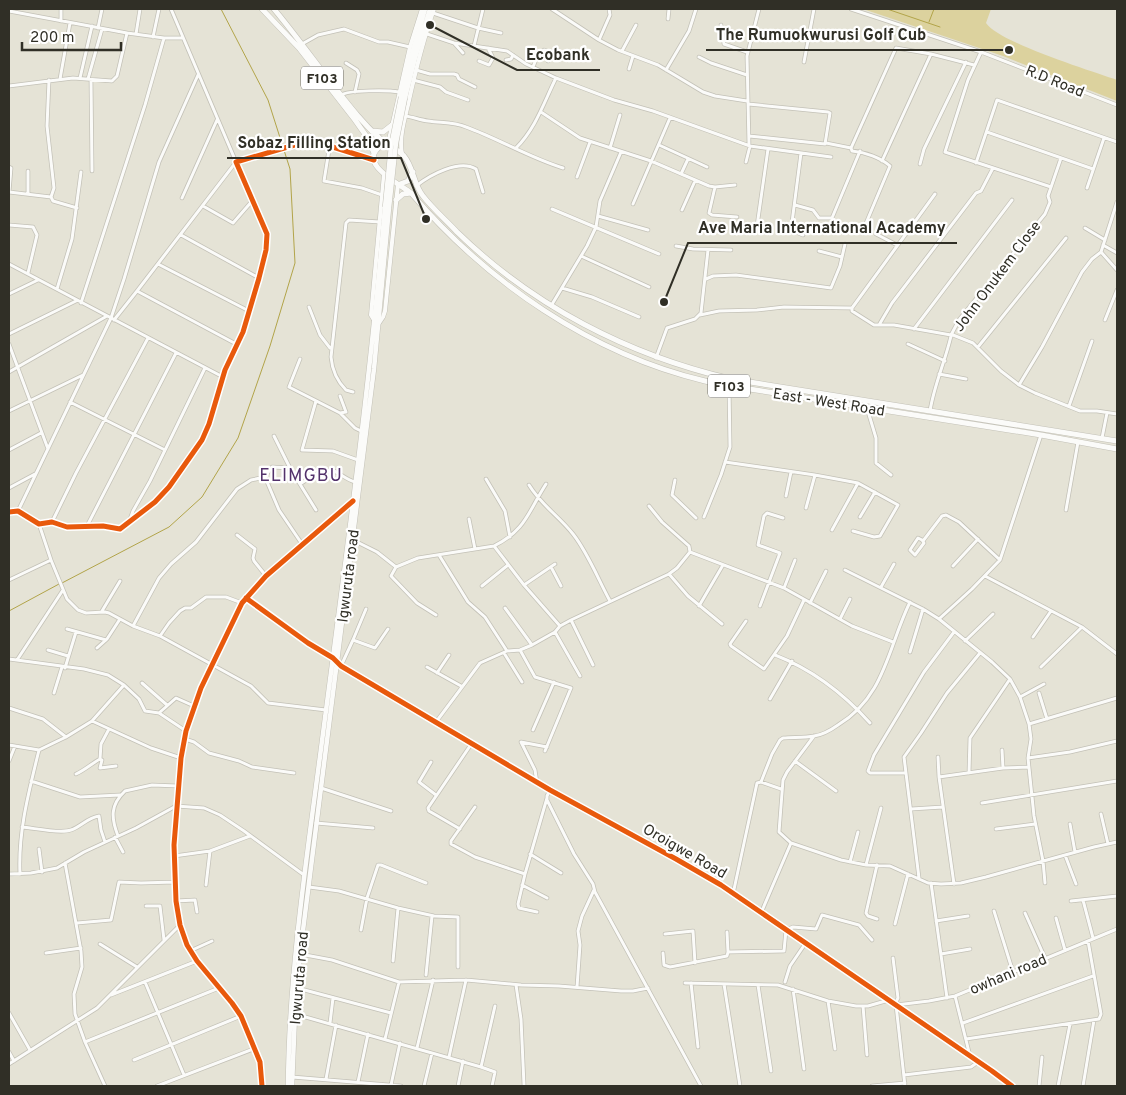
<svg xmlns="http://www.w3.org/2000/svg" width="1126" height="1095" font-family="Overpass,sans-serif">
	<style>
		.green { fill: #dcd29e }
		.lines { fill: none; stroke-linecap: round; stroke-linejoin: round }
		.stream { stroke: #b2a449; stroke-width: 1 }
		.minor-casing { stroke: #c3c1b7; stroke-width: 4.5 }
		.tertiary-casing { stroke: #c3c1b7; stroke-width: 5 }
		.secondary-casing { stroke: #c3c1b7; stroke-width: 5.5 }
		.primary-casing { stroke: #c3c1b7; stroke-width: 6 }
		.minor { stroke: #fbfbf9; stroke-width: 3 }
		.tertiary { stroke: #fbfbf9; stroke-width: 4 }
		.secondary { stroke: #fbfbf9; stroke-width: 4.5 }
		.primary { stroke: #fbfbf9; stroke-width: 5 }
		.secondary-bridge-casing { stroke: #c3c1b7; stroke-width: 5.5; stroke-linecap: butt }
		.secondary-bridge { stroke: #fbfbf9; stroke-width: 4.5 }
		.cycleway-casing { stroke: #fff; stroke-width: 8 }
		.cycleway { stroke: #e8590c; stroke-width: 5 }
		.labels { text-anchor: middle; stroke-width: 4.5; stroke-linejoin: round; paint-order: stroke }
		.shield { fill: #fff; stroke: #6e6d67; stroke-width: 1 }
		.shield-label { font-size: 14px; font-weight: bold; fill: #302f26 }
		.street-label { font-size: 15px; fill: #302f26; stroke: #fff }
		.quarter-label { font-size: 18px; letter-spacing: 1px; fill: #53326b; stroke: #fff }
		.leader { fill: none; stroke: #302f26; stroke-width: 2 }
		.callout-dot { fill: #302f26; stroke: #fff; stroke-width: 2 }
		.callout-label { font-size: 16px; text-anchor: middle; font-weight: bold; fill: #302f26; stroke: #fff; stroke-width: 4.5; stroke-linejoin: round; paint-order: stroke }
	</style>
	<rect width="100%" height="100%" fill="#e5e3d6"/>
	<path class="green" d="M863,9H991L986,23C998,42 1091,71 1117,80V101L1003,56Z"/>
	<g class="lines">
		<path class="stream" d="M887,9L940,27
			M929,22L934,9
			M62,583L169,527L202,497L238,438L270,346L295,263L290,169L268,100L221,9
			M9,611L59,584"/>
		<defs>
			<path id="minor" d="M61,9V21
				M552,9L599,40L618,50L658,65L703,92L715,96L747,101
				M851,9L981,52L1117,105
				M9,11L127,33L164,38H183
				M433,13L478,28L501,33
				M668,19L669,9
				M721,25L724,44L747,52
				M98,28L102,9
				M136,34L140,9
				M427,34L454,43L507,51L526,64L556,78L614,100L653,111L750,146L831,157
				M153,37L159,9
				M599,40L610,15L609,9
				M454,43L463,53
				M302,44L318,35L344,29L379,42H388L410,47
				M474,46L483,9
				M622,51L636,25
				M981,52L968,80L945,152L1051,187
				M699,57L711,63L747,75
				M506,60L511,59L513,55
				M479,61L489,65L493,58L488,48
				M804,62L814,9
				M346,63L357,70L359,74L355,92
				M533,67L537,57L544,50L552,53L548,61
				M629,69L633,56
				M416,70L430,74H454L457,75L459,79L475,87
				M666,70L689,31L696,9
				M80,78L92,26
				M60,79L70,23
				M88,79L102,29
				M49,80L47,126L54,188L51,197
				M91,80L92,171
				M413,80L440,87L446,92L468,100
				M9,86L73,78L112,81L117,76L127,33
				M341,95C349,90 388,90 399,92
				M748,104L828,112L830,113L825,144L749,136
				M541,112L580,138L651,161L709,186L715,187L735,185
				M405,116C413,117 420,120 428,121C441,123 454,122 466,127C499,139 530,158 563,168
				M987,132L1093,169
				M826,143L851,148L852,151C865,152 881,158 890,166L864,228
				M659,145L707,167
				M749,145L747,56L759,9
				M331,148L329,150L324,181L362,188L382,195
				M516,148C536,128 544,102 556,78
				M610,148L620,115
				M851,148L896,48L931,54L974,65
				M882,161L931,54
				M746,162L750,146
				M976,163L997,100L1117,142
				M920,164L924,149L966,62
				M9,167L11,168L9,192
				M681,174L688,159
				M577,177L590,142
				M416,186C430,175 459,159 476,169L483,192
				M715,187L709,213L712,215L737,217
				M1087,188L1104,138
				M9,192L51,197L53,201L77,208
				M28,194V171
				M182,198L217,120
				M633,204L670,118
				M795,205L813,210L819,218H832L860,151
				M203,206L233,223L253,200
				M552,209L659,254
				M682,210L695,181
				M598,216L648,230
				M9,225L33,227L37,235L28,273
				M757,226L768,149
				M793,226L796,232L803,235
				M1085,228L1105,240
				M791,230L801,153
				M876,234L897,245
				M181,235L259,278
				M1103,245L1117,253
				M676,246L693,249L731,250
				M819,251L842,257
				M1101,252L1117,270
				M581,256L649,287
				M9,264L223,377
				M158,264L249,311
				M706,279L713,276L736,275L831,288L840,266L845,244
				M562,288L592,297L639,317
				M57,289L72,239L81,172
				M137,291L238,345
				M9,294L38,280
				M81,303L145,105L164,38
				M551,306L587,246L596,227L600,201L621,152
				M309,307L320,335L330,348
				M852,308V311L874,325H894L951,335L959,320L1045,214L1050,202L1048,196L1061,158
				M852,308L935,194
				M700,315L719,311L757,310L784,307L852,308
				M114,320L137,291L236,162L171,9
				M1105,320L1117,290
				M879,325L892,303L976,193L981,191L993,168
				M914,329L1012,200
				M9,334L76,301
				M9,344L48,449
				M908,344L945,361
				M978,347L1066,238
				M656,358L667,328L695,319L701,313L708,250
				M300,359L289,387L340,413L355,428L361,431
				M9,372L107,316
				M939,374L966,379
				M1019,385L1042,347L1082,272L1092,259L1101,252L1117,202
				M353,392L346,390C337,381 332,369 331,357L346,223L349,220L380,222
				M340,396L346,412L340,413
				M316,401L302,450L333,451L358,460
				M70,402L165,450
				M1069,406L1092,341
				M867,408L876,438V463L891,475
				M9,411L83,375
				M930,411C934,385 945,362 951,336L953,335L973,343L1001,371L1019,385L1035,393L1080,411H1097L1117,414
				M274,436L290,468L316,510
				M1102,438L1107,413
				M9,450L41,433
				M725,462L815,475L858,483L898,505L880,536L874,537L853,531
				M265,477L279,510L302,544
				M486,479L505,511L510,537
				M675,480L672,495L696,518
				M300,484C309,479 323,467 334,471C341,474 347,480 355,482
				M529,485C542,506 558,515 573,534C588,553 598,579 610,601
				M9,488L35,474
				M786,496L791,472
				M649,506L662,522L689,546L690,552
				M806,508L815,475
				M1066,510L1078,442
				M18,511L111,318L124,279L159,162L198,75
				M9,512L18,511L39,524L52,522L67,527L103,526L120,529L155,502L169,487L202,440L209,424L225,370L243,332L259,278L266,250V229L236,162L305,142H317L373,160
				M704,517L721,475L730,447L729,386
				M860,517L875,492
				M469,519L475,549
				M52,522L76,473L148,338
				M129,522L133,511L150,481L205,368
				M39,524L51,560L67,599L78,610L86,613L105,612L109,613L133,626L160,636L251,686L268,703L326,710
				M87,526L176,353
				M832,530L858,483
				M237,535L255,549L253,558L254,561L266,576
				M918,538L922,540L924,543L915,555L910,550Z
				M353,540L377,552L396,567
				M923,541L942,516L946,515L959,522L1000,560
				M494,546L524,585L560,626
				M690,552L784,588L852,626L893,642
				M439,555L468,602L485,617L507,651
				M953,566L978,539
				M551,567L561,586
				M845,570L923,609L939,619L992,662L1010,679L1020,697L1029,724L1031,739L1028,758L1034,816L1043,861L1045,883
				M669,574L688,596L722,624
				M985,576L1082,627L1117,654
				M9,580L51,560
				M524,585L555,564
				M482,586L508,565
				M881,587L894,564
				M784,588L795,560
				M246,598L308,643L333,658
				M810,603L826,571
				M699,606L723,565
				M760,606L780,553L758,545L764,516L767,513L783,518
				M505,608L532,645
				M102,611L120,581
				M436,615L417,603L391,576L396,567L418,558L494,546C526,530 528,512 546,484
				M840,619L850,599
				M939,619L972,589L1000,560L1041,435
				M571,620L593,665
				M746,621L730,644L731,646L764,669L787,636L804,600
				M133,626L159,578L171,564L196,542L237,489L251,480L265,477L272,467L290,468
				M67,629L106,640
				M555,632L580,676
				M160,636L169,623L180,611L185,608H191L206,597H226L242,603
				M1033,637L1051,611
				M353,640L366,609
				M965,641L993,614
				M97,648L107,639L120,619
				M48,650L68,656
				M520,650L535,677L571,688L545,751
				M910,652L923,609
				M504,653L522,682
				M775,655C811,669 844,694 870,723
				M9,659L84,669L108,675L124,685L139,699L145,711L159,713L186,731
				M17,660L63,590
				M341,666L353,640L375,648L388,629
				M427,667L461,686
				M1041,667L1082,627
				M65,668L76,632
				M437,673L449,655
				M142,683L167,705
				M54,693L62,667
				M1039,693L1047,719
				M1020,697L1044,684
				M770,699L792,661
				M9,708L43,719L66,737
				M159,713L176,698L194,706
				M92,721L151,748L181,758
				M436,722L480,663L507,651L520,650L532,645L555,632L560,626L571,620L669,574L677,568L690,552
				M1029,724L1117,698
				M109,729L101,744L100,759L102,760L100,768L116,766
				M533,730L554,682
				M814,736L787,772L783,780L779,832L791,843L841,860L866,865L890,866L928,883L941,884L961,883L986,877L1094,847L1117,842
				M185,739L194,742L209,753L239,761L252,767L294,773
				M9,745L39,750L66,737L92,721L124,685
				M1002,750L1003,768
				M938,757L939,777L954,884
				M1028,758L1070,752L1117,741
				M9,761L15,746
				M795,761L836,791
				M431,762L419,782L436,795
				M905,773H870L868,771L874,755L924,672L954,632
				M969,773L970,738L1010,679
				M76,774C85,770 91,764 100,759
				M939,777L1003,768L1029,767
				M31,781L80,797L120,795
				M761,782L781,789
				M537,783L535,770L521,742L547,747
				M321,788L391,811
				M550,790L547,796V800L574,854L593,884L595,892L701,1086
				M982,803L1117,781
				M475,807L451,841V844L475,857L525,874
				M911,809L943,807
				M1101,814L1108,844
				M316,823L373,828
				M1070,824L1075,852
				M22,827C34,828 60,834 71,830C82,826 87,818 99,816L101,830L105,842
				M460,829L429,811L428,808L472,743
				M996,829L1035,824
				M118,836C111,818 110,805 125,791L152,785L178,786
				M115,837L123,852
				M39,849L42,872
				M530,854L561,873
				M1065,855L1076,884
				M174,856L210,851L250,836
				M850,862L858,832
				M65,863L81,951L82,967L74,994L75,1014L85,1042L105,1086
				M866,865L881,808
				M9,874L31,873L57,868L84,852L136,828L176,806L204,808L220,815L244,831L304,875
				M20,874C18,831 29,791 39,750
				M919,878L904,757L921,733L947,693L980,653
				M931,883L947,998
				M206,885L210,851
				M522,885L547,898
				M309,887L339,891L398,908L434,916L458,917V967
				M733,894L757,783L761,782L772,754L780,740L783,738C793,737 804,738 814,736C822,735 831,730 838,725C885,697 888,647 910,602
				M1083,900L1093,938
				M176,901L195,900L197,912
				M1071,901L1117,896
				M146,906H160L164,940
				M994,911L1013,972
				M537,912L519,908L518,904L525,874L547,798
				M761,913L791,843
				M1025,913L1045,958
				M1056,918L1065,950
				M877,919L868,916L866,913L877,865
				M936,921L968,916
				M77,923L111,920L119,882L141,883L175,882
				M895,924L908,874
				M361,930L367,898L378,865H381L426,883
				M727,932L728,952
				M665,934L693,931L695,963
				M100,944L137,967
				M190,951L212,941
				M46,953L81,948
				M663,953L664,965L670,967L727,956L728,952L784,951L786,930L793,927L816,929L822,915L859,925L872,940
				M300,954L332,960L399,982L466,980L521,985L559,986L621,991H633L648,988
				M941,954L970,949
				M893,958L898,998L895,1004
				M393,961L398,908
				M426,975L432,916
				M145,982L184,1075
				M785,982L790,966L805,944
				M685,983L778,985L828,1001L856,1006H868L889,1000
				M691,983L698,1047
				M724,984L740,1086
				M516,985L521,1019L524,1085
				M758,985L771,1071
				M577,987L580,945L578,931L582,916L594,890
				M297,988L391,1013
				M793,989L804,1069
				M111,995L197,961
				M955,996L970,1056
				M828,1001L835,1049
				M863,1006L867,1055
				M9,1013L30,1050
				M295,1014L481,1067L495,1072L492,1086
				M330,1023L333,998
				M963,1023L1093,976
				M385,1039L399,982
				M966,1039L1099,1019L1101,1014L1088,941
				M85,1042L219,988
				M417,1048L433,980
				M9,1052L14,1061
				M449,1057L466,980
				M134,1060L241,1016
				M9,1064L97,1008L180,925
				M481,1067L495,1006
				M904,1075L971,1067L978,1062
				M292,1077L401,1086
				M326,1079L336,1025
				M358,1082L368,1034
				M391,1085L400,1043
				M157,1086L256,1048
				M262,1086L260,1062L241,1016L232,1003L197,961L187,945L180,925L176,901L174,845L181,758L186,731L201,688L242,603L266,576L353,501
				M424,1086L432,1053
				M458,1086L463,1061
				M872,1086L905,1083
				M905,1086L896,1005L929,1001L955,996L1117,929
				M1039,1086L1042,1057
				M1058,1086L1070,1024
				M1083,1086L1094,1020"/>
			<path id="tertiary" d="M388,144L410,47L422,9
				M402,154C399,138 404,121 408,105C415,73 423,40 434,9
				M374,320L371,315L384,174
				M379,323L383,317L385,311L398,184
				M335,661L341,666L550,790L676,859L721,885L992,1071L1012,1086"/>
			<path id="secondary" d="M401,97L411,57L425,9
				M405,98L415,58L430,9
				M288,1086C289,971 307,856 322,741C345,564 370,386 385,207
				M292,1086L295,1014L300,954L374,369L389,208"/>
			<path id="primary" d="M262,9L299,48L355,120L367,137L374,153
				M274,9C303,44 329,82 358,116C366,125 375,136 386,143C392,147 398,150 404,156C414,168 413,184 423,196C433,209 446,220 457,232C533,306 628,355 731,379L1117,441
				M372,131L383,132L392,125
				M386,143C351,160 398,183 411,193C487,282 591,354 705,381C718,384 730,386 743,388L1041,435L1117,449
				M400,184L408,181L413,172
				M396,200L403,194L411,193"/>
		</defs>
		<use href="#minor" class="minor-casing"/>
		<use href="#tertiary" class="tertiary-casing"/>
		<use href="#secondary" class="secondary-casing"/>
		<use href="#primary" class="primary-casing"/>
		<use href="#minor" class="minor"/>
		<use href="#tertiary" class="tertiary"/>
		<use href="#secondary" class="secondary"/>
		<use href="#primary" class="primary"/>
		<defs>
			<path id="secondary-bridge" d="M385,207L391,146L401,97
				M389,208L396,143L405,98"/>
		</defs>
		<use href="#secondary-bridge" class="secondary-bridge-casing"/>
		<use href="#secondary-bridge" class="secondary-bridge"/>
		<defs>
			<path id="cycleway" d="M9,512L18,511L39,524L52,522L67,527L103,526L120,529L155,502L169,487L202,440L209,424L225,370L243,332L259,278L266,250L267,234L236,162L305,142H317L374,160
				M246,598L308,643L333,658L341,666L550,790L676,859L721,885L992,1071L1012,1086
				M262,1086L260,1062L241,1016L232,1003L197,961L187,945L180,925L176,901L174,845L181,758L186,731L201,688L242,603L266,576L353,501"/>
		</defs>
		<use href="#cycleway" class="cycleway-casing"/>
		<use href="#cycleway" class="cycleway"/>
	</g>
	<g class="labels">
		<g class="shield">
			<rect x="301" y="66.5" width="42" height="23" rx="4"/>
			<rect x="708" y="374.5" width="42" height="23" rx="4"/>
		</g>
		<g class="shield-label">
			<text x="322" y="83">F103</text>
			<text x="729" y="391">F103</text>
		</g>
		<g class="street-label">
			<text transform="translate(1055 81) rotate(22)" y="5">R.D Road</text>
			<text transform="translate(997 276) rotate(-53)" y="5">John Onukem Close</text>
			<text transform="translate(829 402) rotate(9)" y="5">East - West Road</text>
			<text transform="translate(348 576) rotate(-83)" y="5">Igwuruta road</text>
			<text transform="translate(685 851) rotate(30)" y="5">Oroigwe Road</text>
			<text transform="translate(1008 974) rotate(-23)" y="5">owhani road</text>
			<text transform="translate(299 978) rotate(-85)" y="5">Igwuruta road</text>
		</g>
		<g class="quarter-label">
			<text x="301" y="481">ELIMGBU</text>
		</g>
	</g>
	<path class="leader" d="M1009 50L937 50H706M430 25L517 70H600M426 219L401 158H227M664 302L688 243H957"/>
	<g class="callout-dot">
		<circle cx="1009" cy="50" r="5"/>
		<circle cx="430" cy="25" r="5"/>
		<circle cx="426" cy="219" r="5"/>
		<circle cx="664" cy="302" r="5"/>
	</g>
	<g class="callout-label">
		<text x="821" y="40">The Rumuokwurusi Golf Cub</text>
		<text x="558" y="60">Ecobank</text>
		<text x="314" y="148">Sobaz Filling Station</text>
		<text x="822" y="233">Ave Maria International Academy</text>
	</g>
	<rect width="1126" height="1095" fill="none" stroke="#302f26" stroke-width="20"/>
	<path d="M22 42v8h99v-8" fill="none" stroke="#302f26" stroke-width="2.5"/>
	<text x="30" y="42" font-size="15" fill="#302f26" stroke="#ffffff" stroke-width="4" paint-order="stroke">200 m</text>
</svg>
